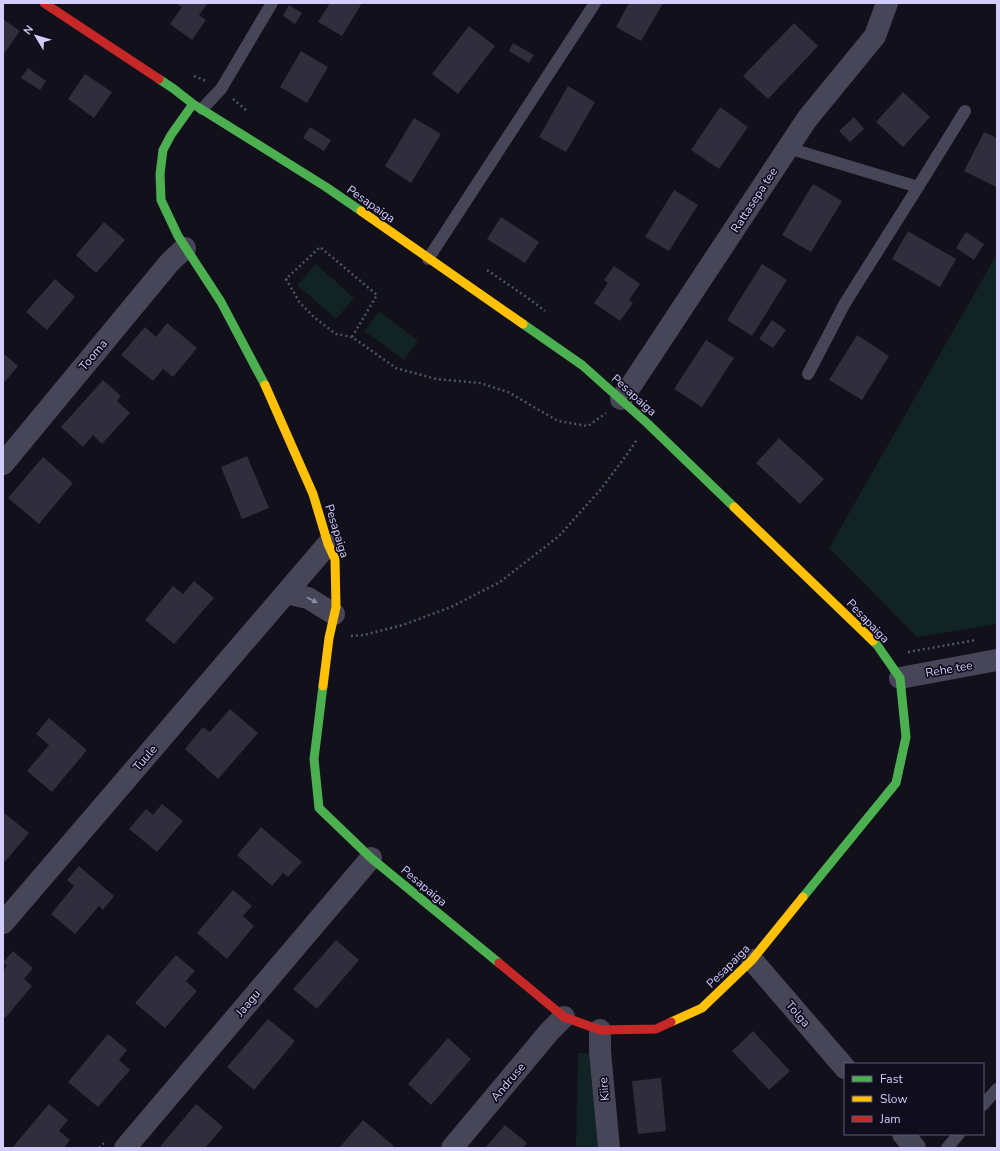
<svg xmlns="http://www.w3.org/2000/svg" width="1000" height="1151" font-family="'Nunito Sans',sans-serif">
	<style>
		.green { fill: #112324 }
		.building { fill: #302e3c }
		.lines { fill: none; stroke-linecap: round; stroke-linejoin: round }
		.path { stroke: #4a5762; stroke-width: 2.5; stroke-dasharray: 2 3; stroke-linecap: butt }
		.lane { stroke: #474659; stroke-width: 12 }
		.street { stroke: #474659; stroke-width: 22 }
		.fast { stroke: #4caf50; stroke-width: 9 }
		.slow { stroke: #ffc107; stroke-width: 9 }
		.jam { stroke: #c62828; stroke-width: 9 }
		.oneway { fill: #8c8aaa }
		.labels { text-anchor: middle; stroke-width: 3.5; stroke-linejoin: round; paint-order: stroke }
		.street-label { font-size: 12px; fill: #d2cdfb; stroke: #100d1d }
	</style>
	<rect width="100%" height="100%" fill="#12101a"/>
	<path class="green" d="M997,254V624L917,637L829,548Z
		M316,264L354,298L336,319L297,285Z
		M379,311L418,341L404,360L364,331Z
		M578,1053H589L598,1148H576Z"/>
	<path class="building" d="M176,3H208L199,15L206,20L192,40L170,24L182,7Z
		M330,3H362L342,36L318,22Z
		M629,3H663L641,41L616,27Z
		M289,5L302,13L295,24L283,16Z
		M3,19L20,31L3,55Z
		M794,23L818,46L768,99L743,76Z
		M469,26L495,46L458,94L432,74Z
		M513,43L534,55L529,63L509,51Z
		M301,51L328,67L307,103L280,87Z
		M28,68L46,81L40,90L21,78Z
		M85,74L112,92L94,118L68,99Z
		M568,86L595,102L566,152L539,137Z
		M903,92L930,117L903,147L876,122Z
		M720,107L748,127L719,169L691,150Z
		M854,117L864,129L850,142L839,131Z
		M414,118L441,134L411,183L385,166Z
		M310,127L331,140L324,151L303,138Z
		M984,132L997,138L996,187L964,171Z
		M813,184L842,201L811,252L782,235Z
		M674,190L698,205L669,251L645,237Z
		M501,217L539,242L525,263L487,239Z
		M104,222L125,240L96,273L76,255Z
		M908,231L956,259L940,287L892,259Z
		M966,232L984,244L974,260L956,248Z
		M762,264L787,280L752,336L727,320Z
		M614,266L640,284L629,300L633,303L620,321L594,303L608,283L604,280Z
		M55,279L75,297L47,330L26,312Z
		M772,320L786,330L773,348L759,339Z
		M167,323L197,348L173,377L163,369L153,381L121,355L145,327L156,337Z
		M857,335L889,356L862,400L829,380Z
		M706,340L734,358L702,407L674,389Z
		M3,353L18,366L3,384Z
		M103,380L121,396L117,401L130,413L102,444L93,435L83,447L61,427Z
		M779,438L824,479L800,504L756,463Z
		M247,456L269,508L242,519L221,467Z
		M43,457L73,483L39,524L8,498Z
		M194,581L214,598L174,644L145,620L173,586L183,594Z
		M230,709L258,733L218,779L185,749L203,727L210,732Z
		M49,718L87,750L52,792L27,771L49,745L36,734Z
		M162,804L183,821L157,852L129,829L146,809L153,815Z
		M3,812L29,833L3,864Z
		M261,827L302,862L288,877L283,873L272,886L237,855Z
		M79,866L114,896L103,910L99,906L75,934L51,914L74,886L67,880Z
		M233,890L252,906L243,916L254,926L227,959L197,933Z
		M336,940L359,960L317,1009L293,989Z
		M13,951L33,968L24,979L32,986L5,1018L3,1017V971L7,966L3,962Z
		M176,955L195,971L186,981L197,991L165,1028L135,1003Z
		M268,1019L295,1041L254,1090L227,1067Z
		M753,1031L790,1071L769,1090L732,1051Z
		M108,1034L127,1050L119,1060L130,1070L98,1107L68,1082Z
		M448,1038L471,1059L431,1105L408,1084Z
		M661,1078L666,1131L638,1134L632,1081Z
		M49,1104L68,1120L59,1131L70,1140L64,1148H12Z
		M196,1104L223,1127L205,1148H159Z
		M363,1120L394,1146L393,1148H339Z
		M505,1125L527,1143L523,1148H485Z"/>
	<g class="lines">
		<path class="path" d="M194,76L206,81
			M233,99L246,110
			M487,270L528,298L545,311
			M352,337L377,295L320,247L286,279L300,303L315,318L336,334L352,337L396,368L436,379L480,383L508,392L558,421L588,426L606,413
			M351,636L364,635L403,625L451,607L500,582L559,536L601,489L628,453L636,441
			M908,652L976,640
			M99,1148L104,1143"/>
		<path class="lane" d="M202,109L221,89L272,3
			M788,148L918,187L845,303L808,374
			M918,187L965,111
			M428,259L595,3
			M983,1105L997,1089
			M947,1148L959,1134"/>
		<path class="street" d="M621,399L632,384L807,119L875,36L887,3
			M3,464L170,262L185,248
			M286,593L308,598L334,614
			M900,678L997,660
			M3,923L328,544
			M752,960L845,1068
			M600,1030V1052L609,1148
			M903,1134L915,1148
			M125,1148L371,858
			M452,1148L549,1032L564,1017"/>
		<path class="fast" d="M159,79L174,89L193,104L326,187L361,211
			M193,104L171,135L163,150L160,174L161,200L178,236L221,302L265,385
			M523,324L582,365L647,423L734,507
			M323,686L314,759L319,808L371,858L499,963
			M803,897L896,783L906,737L900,678L877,645L873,641"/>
		<path class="slow" d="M361,211L523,324
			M265,385L313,494L328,544L335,559L336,607L329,638L323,686
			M734,507L873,641
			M671,1022L702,1008L752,960L803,897"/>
		<path class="jam" d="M44,3L159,79
			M499,963L564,1017L600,1030L656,1029L671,1022"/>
	</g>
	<defs><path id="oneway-solid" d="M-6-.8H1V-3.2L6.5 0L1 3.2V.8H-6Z"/></defs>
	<use class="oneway" href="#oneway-solid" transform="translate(312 600) rotate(28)"/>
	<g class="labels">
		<g class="street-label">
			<text transform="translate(754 200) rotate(-57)" y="4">Rattasepa tee</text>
			<text transform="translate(371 204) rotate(35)" y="4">Pesapaiga</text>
			<text transform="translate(93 355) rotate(-50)" y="4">Tooma</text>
			<text transform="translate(634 395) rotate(42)" y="4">Pesapaiga</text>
			<text transform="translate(337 531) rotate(73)" y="4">Pesapaiga</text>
			<text transform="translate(868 621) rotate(46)" y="4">Pesapaiga</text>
			<text transform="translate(949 669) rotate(-10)" y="4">Rehe tee</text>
			<text transform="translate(145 758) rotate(-49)" y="4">Tuule</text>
			<text transform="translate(424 886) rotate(40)" y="4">Pesapaiga</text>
			<text transform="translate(728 966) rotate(-45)" y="4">Pesapaiga</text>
			<text transform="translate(248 1003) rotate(-50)" y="4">Jaagu</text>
			<text transform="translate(798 1014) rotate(49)" y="4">Tolga</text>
			<text transform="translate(508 1082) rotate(-50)" y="4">Andruse</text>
			<text transform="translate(604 1089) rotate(-95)" y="4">Kiire</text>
		</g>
	</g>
	<rect width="1000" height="1151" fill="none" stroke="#d2cdfb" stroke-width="8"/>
	<rect x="844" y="1063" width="140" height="72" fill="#100d1d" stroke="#5e5a76"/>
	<rect x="852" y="1076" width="20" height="6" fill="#4caf50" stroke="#5e5a76"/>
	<text x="880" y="1083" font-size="12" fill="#d2cdfb">Fast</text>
	<rect x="852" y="1096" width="20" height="6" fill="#ffc107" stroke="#5e5a76"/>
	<text x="880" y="1103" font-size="12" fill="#d2cdfb">Slow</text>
	<rect x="852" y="1116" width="20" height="6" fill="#c62828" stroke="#5e5a76"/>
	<text x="880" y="1123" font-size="12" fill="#d2cdfb">Jam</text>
	<g transform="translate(36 36) rotate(308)" stroke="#100d1d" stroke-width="3" paint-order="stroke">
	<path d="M0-3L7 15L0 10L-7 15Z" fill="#d2cdfb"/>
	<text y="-6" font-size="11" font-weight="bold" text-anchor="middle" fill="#d2cdfb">N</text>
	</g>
</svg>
